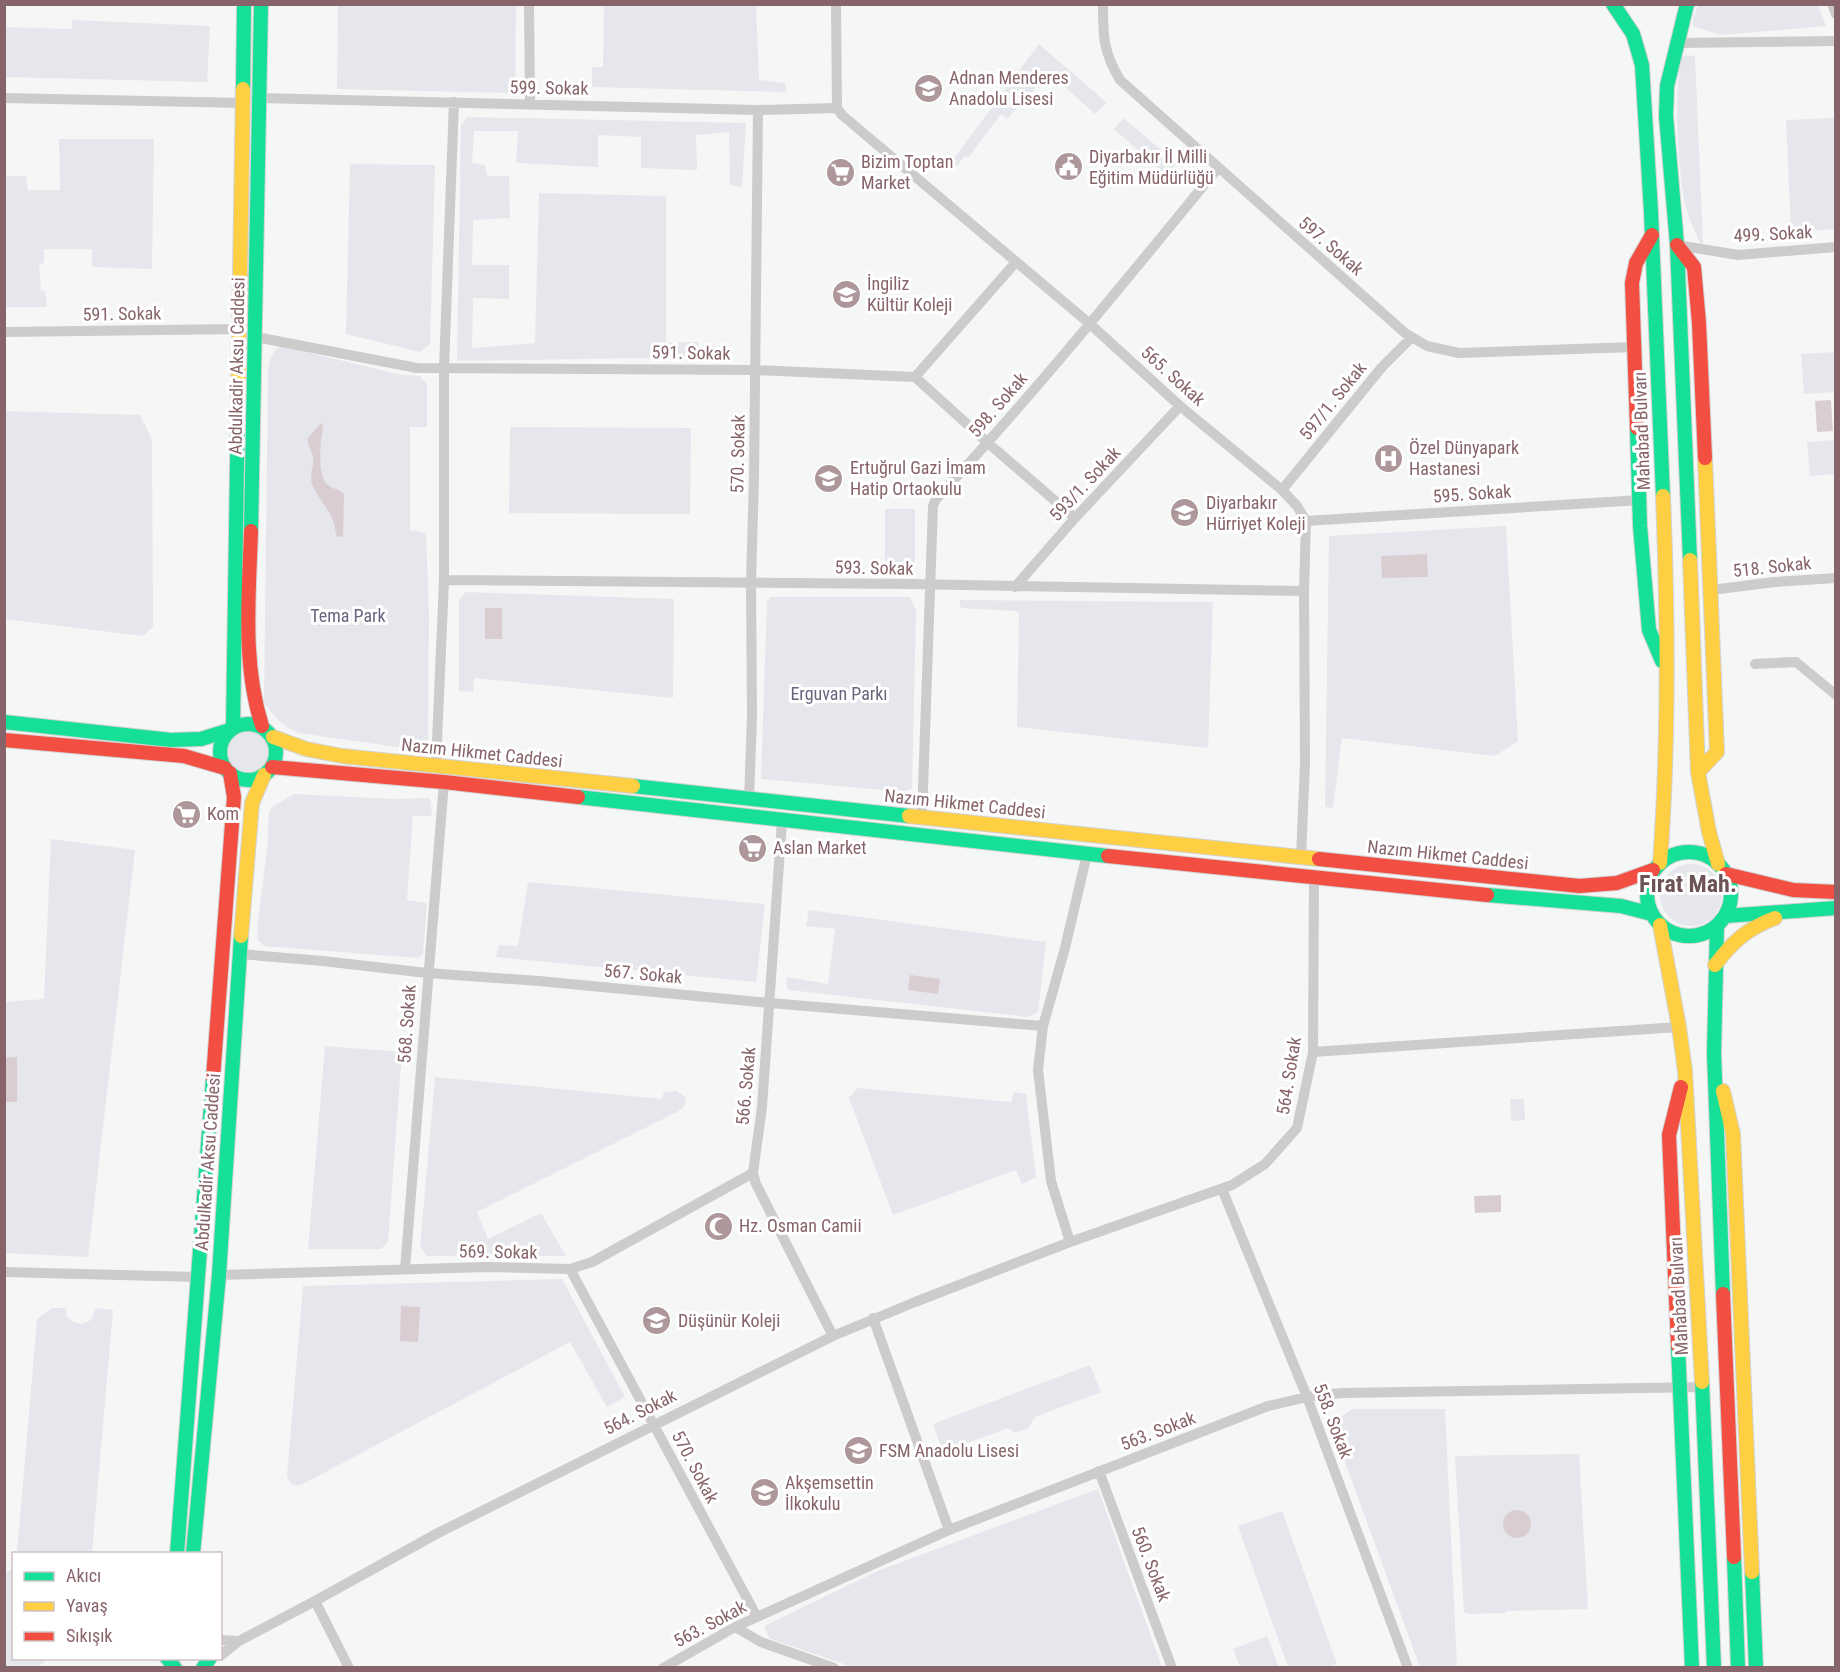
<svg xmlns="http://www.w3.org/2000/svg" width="1840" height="1672" font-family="'Roboto Condensed',sans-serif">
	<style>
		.green { fill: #e6e7ec }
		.water { fill: #d9cdd2 }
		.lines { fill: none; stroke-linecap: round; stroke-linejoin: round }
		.fast-casing { stroke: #d3d2d2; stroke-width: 16 }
		.slow-casing { stroke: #d3d2d2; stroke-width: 16 }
		.jam-casing { stroke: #d3d2d2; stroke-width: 16 }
		.street { stroke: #cdcbcb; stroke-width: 10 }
		.fast { stroke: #16e098; stroke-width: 14 }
		.slow { stroke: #ffcf43; stroke-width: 14 }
		.jam { stroke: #f24e42; stroke-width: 14 }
		.labels { text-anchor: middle; stroke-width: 6; stroke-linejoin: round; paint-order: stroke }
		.poi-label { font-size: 18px; fill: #876469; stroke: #fff; text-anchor: start }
		.street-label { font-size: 18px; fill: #876469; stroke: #fff }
		.park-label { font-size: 18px; fill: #6a647e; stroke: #fff }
		.district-label { font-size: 24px; font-weight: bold; fill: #6b5356; stroke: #fff }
	</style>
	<rect width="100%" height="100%" fill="#f5f6f6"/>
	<path class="green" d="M338,5H516L515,93L337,89Z
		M604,5H756L759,80L785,83L786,92L592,87V67H603Z
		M1818,5L1826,26L1722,35L1694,27L1692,22L1698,5Z
		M72,20L210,26L207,82L5,77V27L72,29Z
		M1039,44L1107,103L1095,114L1049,73L1007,119L1001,114L968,158L965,156L956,167L952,161Z
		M1686,55L1695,56L1703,243H1700C1695,231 1688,217 1685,204C1677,162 1674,100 1681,58Z
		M468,117L746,123L742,187L730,185L729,132L696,135L697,170L641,168V137L598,135V167L516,163L518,131H474L472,163L485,165L487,176H509L510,218L473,220L472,265H509V299L473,298L472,348L535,343L539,193L666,196V343L698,342L699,357L457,361L461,125Z
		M1123,118L1177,163L1167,176L1114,129Z
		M1835,118V229L1791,232L1786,120Z
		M59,139H154L152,269L92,267V249H44V263L39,264L41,291H45L47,307H5V176H26L28,190H60Z
		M350,164L435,165L430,344L420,352L346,334Z
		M281,346L402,375L420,376L427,384V427H410V530L426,533L429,613L428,740L425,751L298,733C282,725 273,717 264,702L268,376C269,364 269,353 281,346Z
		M1835,352V392L1804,394L1801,354Z
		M5,411L140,415L152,439L153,627L143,636L5,619Z
		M510,427L691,428L690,514L509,513Z
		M1835,440V474L1810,476L1807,442Z
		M885,509H915V569H885Z
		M1506,526L1518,741L1495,756L1342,738L1333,808L1325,807L1329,536Z
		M466,592L674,599L673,698L474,678L473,692L459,691V600Z
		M770,597H910L916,610L912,788L905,792L761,779L767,602Z
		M959,600L1213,602L1208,748L1017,727L1019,614L1017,611L961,608Z
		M227 751a22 22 0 1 1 44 0a22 22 0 1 1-44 0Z
		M294,794L395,799L430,798L432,816H413L407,900L427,903L423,954L418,958L264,946L258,940L257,927L267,851L269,813L272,807Z
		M51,839L135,850L88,1257L5,1253V1002L44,999Z
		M1660 895a31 31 0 1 1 62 0a31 31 0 1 1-62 0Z
		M528,882L765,904L756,982L496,957L499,945L518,946Z
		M809,910L1046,942L1038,1012L1028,1017L789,990L786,984L787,977L828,984L835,929L806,926Z
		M325,1046L402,1052L388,1242L381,1249H308Z
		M435,1077L662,1099L664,1092L677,1091L686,1098L684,1107L677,1112L477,1212L488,1239L541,1213L566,1256H427L420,1247Z
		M857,1088L1011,1102L1014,1092L1026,1094L1036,1177L1022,1184L1016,1170L893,1215L849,1098Z
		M1524,1099L1525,1120L1511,1121L1510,1099Z
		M562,1279L625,1397L607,1407L570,1342L301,1485C292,1486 290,1483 287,1476L303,1286Z
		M52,1308H66V1315L73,1322L83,1324L91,1320L96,1308L113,1310L92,1553H17L37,1319Z
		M1090,1365L1101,1392L1035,1417L1028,1428L1015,1433L1008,1428L943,1452L933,1424Z
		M1353,1409H1445L1457,1667H1420L1334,1432C1339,1420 1342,1414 1353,1409Z
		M1579,1454L1588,1609L1507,1611L1506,1613L1468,1614L1464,1612L1455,1456Z
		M1098,1489L1162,1667H853L770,1639L764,1626L880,1570Z
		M1282,1511L1337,1664L1327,1667H1288L1238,1526Z
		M13,1569L14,1658L48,1659L38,1667H5V1573Z
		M1267,1636L1279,1667H1240L1233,1649Z"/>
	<path class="water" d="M1831,400L1833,431L1817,432L1815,401Z
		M321,423L323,425C321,439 316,476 328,485C333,489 339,489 344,494L343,537L336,536C334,510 321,505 312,484C309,475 315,465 313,456C311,449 307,445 308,438Z
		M1427,554L1428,577L1382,578L1381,556Z
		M485,608H502V639H485Z
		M910,975L940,979L938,994L908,990Z
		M17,1057V1102H5V1058Z
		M1501,1195V1212L1475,1213L1474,1196Z
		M401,1306L420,1307L418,1342L400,1341Z
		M1503 1524a14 14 0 1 1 28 0a14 14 0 1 1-28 0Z"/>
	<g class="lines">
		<defs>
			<path id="fast" d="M1613,4L1633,34L1642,65L1651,212L1663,496
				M1687,4L1667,86L1666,116L1677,245L1690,560
				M243,89L244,4
				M1637,428L1640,526L1649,630L1662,661
				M251,531L261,4
				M4,722L171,740L201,739L230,730
				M220 752a28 28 0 1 1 56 0a28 28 0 1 1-56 0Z
				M233,728L238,398
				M633,786L909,816
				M578,797L1108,856
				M1647 894a42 42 0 1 1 84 0a42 42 0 1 1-84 0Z
				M1487,895L1621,906L1652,914
				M1725,916L1836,908
				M1717,925L1714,1053L1723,1294
				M1678,1346L1692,1668
				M1702,1382L1714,1668
				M177,1554L213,1078
				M193,1554L219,1275L241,936
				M1734,1557L1738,1668
				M1752,1572L1756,1668
				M167,1658L175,1668
				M203,1668L210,1658"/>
			<path id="slow" d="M238,398L243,89
				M1690,560L1698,772L1709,832L1718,864
				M273,737L306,749L342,756L633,786
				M1698,772L1717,752L1705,458
				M909,816L1319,859
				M1660,863C1669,741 1668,618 1663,496
				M1660,925L1679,1027L1685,1071L1702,1382
				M241,936L252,803L264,775
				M1715,965C1732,942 1748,928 1775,918
				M1723,1091L1733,1134L1752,1572"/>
			<path id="jam" d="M1677,245L1694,267L1699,323L1705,458
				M1637,428L1632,283L1636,263L1652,235
				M251,531C249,595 242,663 262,726
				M4,740L184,756L225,768
				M272,767L444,782L578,797
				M1108,856L1487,895
				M1319,859L1579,886L1617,883L1653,870
				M1726,874L1793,890L1836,892
				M213,1078L234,797L230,773
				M1723,1294L1734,1557
				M1678,1346L1669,1135L1681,1087"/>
		</defs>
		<use href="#fast" class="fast-casing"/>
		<use href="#slow" class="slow-casing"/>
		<use href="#jam" class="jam-casing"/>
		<path class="street" d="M529,4L530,103
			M836,4L837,108L842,115L1090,324L1180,406L1282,490L1297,506L1306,521L1304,591L1305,763L1301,857
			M1103,4C1103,37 1103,51 1120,80L1405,333L1427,346L1459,353L1635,347
			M1832,4L1836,14
			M1676,43L1836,41
			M4,98L244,103
			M259,98L758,110L837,108
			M1677,245L1738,255L1836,247
			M4,332L239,329
			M256,337L417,368L755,370L915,377L988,443L1075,518
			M915,377L1016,262
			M1282,490L1382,367L1412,337
			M1306,521L1640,500
			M444,580L910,584L1304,591
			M1015,587L1075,518L1180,406
			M1711,590L1775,582L1836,578
			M1755,664L1796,662L1836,695
			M436,765L444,580V368L454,102
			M749,799L752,717L751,582L754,477L758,110
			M922,817L933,506L936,499C1035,393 1126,280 1218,168
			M782,821L762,1107L753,1173L756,1184L833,1336
			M240,954L323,961L427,973L539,981L770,1003L1043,1026
			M1313,1052L1679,1027
			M1222,1189L1307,1397L1408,1668
			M1070,1242L1051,1181L1038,1070L1043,1026L1065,948L1087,854
			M405,1269L444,782
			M570,1269L757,1617
			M4,1272L198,1277
			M219,1275L487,1267L570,1269L592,1262L753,1173
			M873,1318L949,1530
			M1099,1471L1172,1668
			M315,1601L349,1668
			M735,1627L761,1642L834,1668
			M220,1640L239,1641L220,1656
			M239,1641L315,1601L438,1533L833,1336L915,1302L1070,1242L1232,1185L1265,1164L1297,1128L1313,1052L1314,878
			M663,1668L735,1627L949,1530L1268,1406L1307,1397L1342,1393L1702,1387"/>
		<use href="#fast" class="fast"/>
		<use href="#slow" class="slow"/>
		<use href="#jam" class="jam"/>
	</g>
	<defs>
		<symbol id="school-disc" viewBox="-11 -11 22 22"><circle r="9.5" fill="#ae979a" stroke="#fff"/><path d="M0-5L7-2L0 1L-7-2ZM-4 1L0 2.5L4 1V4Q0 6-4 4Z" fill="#fff"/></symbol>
		<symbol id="civic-disc" viewBox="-11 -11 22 22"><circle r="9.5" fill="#ae979a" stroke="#fff"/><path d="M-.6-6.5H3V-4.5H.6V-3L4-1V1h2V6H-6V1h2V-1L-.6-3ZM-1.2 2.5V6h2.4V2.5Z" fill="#fff"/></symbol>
		<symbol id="supermarket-disc" viewBox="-11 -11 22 22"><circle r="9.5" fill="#ae979a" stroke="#fff"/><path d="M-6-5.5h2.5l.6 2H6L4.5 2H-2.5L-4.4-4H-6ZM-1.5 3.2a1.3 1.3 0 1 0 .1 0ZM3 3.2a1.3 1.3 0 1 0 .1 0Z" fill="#fff"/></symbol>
		<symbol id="hospital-disc" viewBox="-11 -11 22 22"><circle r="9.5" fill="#ae979a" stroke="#fff"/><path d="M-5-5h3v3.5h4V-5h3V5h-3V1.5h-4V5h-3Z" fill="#fff"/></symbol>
		<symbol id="mosque-disc" viewBox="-11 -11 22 22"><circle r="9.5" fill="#ae979a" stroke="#fff"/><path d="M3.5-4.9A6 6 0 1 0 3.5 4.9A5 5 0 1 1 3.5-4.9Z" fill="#fff"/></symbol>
	</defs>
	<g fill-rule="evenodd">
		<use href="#school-disc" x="912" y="72" width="33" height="33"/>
		<use href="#civic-disc" x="1052" y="150" width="33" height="33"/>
		<use href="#supermarket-disc" x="824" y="156" width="33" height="33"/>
		<use href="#school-disc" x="830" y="278" width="33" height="33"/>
		<use href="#hospital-disc" x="1372" y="442" width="33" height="33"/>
		<use href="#school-disc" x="812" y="462" width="33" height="33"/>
		<use href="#school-disc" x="1168" y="496" width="33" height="33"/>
		<use href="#supermarket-disc" x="170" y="798" width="33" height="33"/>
		<use href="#supermarket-disc" x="736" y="832" width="33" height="33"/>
		<use href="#mosque-disc" x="702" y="1210" width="33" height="33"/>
		<use href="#school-disc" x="640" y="1304" width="33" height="33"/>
		<use href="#school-disc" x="842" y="1434" width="33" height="33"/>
		<use href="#school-disc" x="748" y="1476" width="33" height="33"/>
	</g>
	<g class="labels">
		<g class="poi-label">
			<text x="949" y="84">Adnan Menderes<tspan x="949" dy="21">Anadolu Lisesi</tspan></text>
			<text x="1089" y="163">Diyarbakır İl Milli<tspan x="1089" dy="21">Eğitim Müdürlüğü</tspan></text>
			<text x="861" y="168">Bizim Toptan<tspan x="861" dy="21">Market</tspan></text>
			<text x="867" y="290">İngiliz<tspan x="867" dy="21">Kültür Koleji</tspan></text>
			<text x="1409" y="454">Özel Dünyapark<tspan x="1409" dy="21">Hastanesi</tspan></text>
			<text x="850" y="474">Ertuğrul Gazi İmam<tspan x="850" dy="21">Hatip Ortaokulu</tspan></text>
			<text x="1206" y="509">Diyarbakır<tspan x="1206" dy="21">Hürriyet Koleji</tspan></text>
			<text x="207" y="820">Kom</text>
			<text x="773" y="854">Aslan Market</text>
			<text x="739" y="1232">Hz. Osman Camii</text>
			<text x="678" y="1327">Düşünür Koleji</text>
			<text x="879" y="1457">FSM Anadolu Lisesi</text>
			<text x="785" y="1489">Akşemsettin<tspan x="785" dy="21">İlkokulu</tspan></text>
		</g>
		<g class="street-label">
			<text transform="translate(549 88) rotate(1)" y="6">599. Sokak</text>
			<text transform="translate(1773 234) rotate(-3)" y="6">499. Sokak</text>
			<text transform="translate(1331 246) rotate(41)" y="6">597. Sokak</text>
			<text transform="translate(122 314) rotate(-1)" y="6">591. Sokak</text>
			<text transform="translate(691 353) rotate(1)" y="6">591. Sokak</text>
			<text transform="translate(237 366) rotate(-89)" y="6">Abdulkadir Aksu Caddesi</text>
			<text transform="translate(1173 376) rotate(42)" y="6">565. Sokak</text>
			<text transform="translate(1333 401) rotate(-51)" y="6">597/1. Sokak</text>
			<text transform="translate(998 405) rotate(-49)" y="6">598. Sokak</text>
			<text transform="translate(1642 431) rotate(-92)" y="6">Mahabad Bulvarı</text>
			<text transform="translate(738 454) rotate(-89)" y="6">570. Sokak</text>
			<text transform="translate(1085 484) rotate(-47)" y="6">593/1. Sokak</text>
			<text transform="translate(1472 494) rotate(-4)" y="6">595. Sokak</text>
			<text transform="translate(1772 567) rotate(-6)" y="6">518. Sokak</text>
			<text transform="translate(874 568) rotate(1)" y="6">593. Sokak</text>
			<text transform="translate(482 753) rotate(6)" y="6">Nazım Hikmet Caddesi</text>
			<text transform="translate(965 804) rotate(6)" y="6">Nazım Hikmet Caddesi</text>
			<text transform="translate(1448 855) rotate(6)" y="6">Nazım Hikmet Caddesi</text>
			<text transform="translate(643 974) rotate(5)" y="6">567. Sokak</text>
			<text transform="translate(407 1024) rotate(-86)" y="6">568. Sokak</text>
			<text transform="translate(1289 1076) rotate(-81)" y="6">564. Sokak</text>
			<text transform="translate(746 1086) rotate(-85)" y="6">566. Sokak</text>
			<text transform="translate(208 1162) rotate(-86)" y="6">Abdulkadir Aksu Caddesi</text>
			<text transform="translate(498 1252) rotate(1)" y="6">569. Sokak</text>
			<text transform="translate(1679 1296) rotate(-93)" y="6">Mahabad Bulvarı</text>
			<text transform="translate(640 1412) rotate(-27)" y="6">564. Sokak</text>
			<text transform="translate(1333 1421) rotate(69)" y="6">558. Sokak</text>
			<text transform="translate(1158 1431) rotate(-21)" y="6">563. Sokak</text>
			<text transform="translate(695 1467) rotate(62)" y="6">570. Sokak</text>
			<text transform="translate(1151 1564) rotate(69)" y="6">560. Sokak</text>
			<text transform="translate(710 1624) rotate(-28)" y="6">563. Sokak</text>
		</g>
		<g class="park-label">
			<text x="348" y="622">Tema Park</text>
			<text x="839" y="700">Erguvan Parkı</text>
		</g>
		<g class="district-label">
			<text x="1688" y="892">Fırat Mah.</text>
		</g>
	</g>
	<rect width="1840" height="1672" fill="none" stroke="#876469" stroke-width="12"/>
	<rect x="12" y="1552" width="210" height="108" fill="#ffffff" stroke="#cfc1c3" stroke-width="1.5"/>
	<rect x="24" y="1572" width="30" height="9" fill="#16e098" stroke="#cfc1c3" stroke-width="1.5"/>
	<text x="66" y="1582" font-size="18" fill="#876469">Akıcı</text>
	<rect x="24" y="1602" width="30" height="9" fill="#ffcf43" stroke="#cfc1c3" stroke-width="1.5"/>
	<text x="66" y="1612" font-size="18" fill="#876469">Yavaş</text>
	<rect x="24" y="1632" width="30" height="9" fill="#f24e42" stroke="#cfc1c3" stroke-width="1.5"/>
	<text x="66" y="1642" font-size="18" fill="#876469">Sıkışık</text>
</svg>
